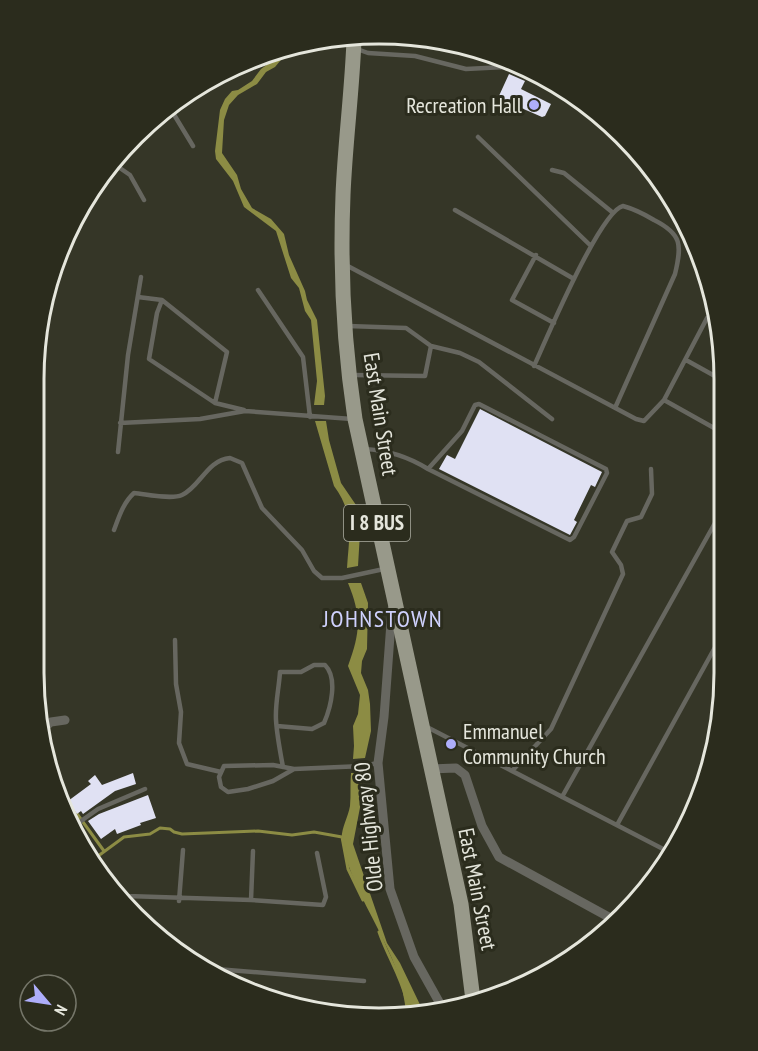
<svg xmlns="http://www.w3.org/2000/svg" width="758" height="1051" font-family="'PT Sans Narrow',sans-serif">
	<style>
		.water { fill: #8c8c44 }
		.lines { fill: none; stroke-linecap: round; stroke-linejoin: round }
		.stream { stroke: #8c8c44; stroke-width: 3 }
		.building { fill: #e0e1f3 }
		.service { stroke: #676760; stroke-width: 4.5 }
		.minor { stroke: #676760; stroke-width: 9 }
		.primary { stroke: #98998a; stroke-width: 15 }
		.poi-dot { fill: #aeaefb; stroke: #2b2c1d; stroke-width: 2 }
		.labels { text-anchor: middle; stroke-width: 6; stroke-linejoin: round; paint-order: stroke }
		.shield { fill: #2b2c1d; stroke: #adaea3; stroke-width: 1.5 }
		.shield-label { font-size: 21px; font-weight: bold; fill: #e5e6dc }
		.poi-label { font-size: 22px; fill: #e5e6dc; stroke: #2b2c1d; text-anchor: end }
		.street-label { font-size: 22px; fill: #e5e6dc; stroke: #2b2c1d }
		.neighbourhood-label { font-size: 24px; letter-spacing: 1.5px; fill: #cfd1fd; stroke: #2b2c1d }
		.rim { fill: none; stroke: #e5e6dc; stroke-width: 3 }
	</style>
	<rect width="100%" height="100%" fill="#353627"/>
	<path class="water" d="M291,48L275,67L266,72L257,84L238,95L229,105L224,120L222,153L237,175L241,189L252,208L271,219L284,234L289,255L305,291L307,300L317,320L325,396L324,405H314L317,381L311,320L305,311L299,288L291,278L276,231L244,207L233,181L216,159L215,151L220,110L225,99L232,91L238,90L252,81L261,69L273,60L281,50Z
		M315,421H326L329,440L341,483L356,505L360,533L358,566L347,568C349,536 355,514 334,486Z
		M348,583H361L368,603L367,649L362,661L361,673L368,690L370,704L371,731L365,758L353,759L354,746L353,726L358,714L360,695L348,666C360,633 362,617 348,583Z
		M351,773H361L362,797L353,844L387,943L400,963L425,1015H406C403,952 354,903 342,842C340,830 348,818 350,806C351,795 350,784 351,773Z"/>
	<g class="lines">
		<path class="stream" d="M54,782L104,851
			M86,853L92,860
			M90,862L124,837L150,834L160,828L170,829L174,832L182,834L258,831L292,835L314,832L342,837L348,869L363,900
			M379,932C387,955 400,975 406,998"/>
	</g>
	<path class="building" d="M509,74L525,81L521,89L551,104L545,116L542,117L498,98Z
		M480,409L602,472L595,487L591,485L574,520L577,522L570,535L439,469L447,455L455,459Z
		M133,773L136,784L115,791L83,814L81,811L77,814L68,801L91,784L88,781L95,775L102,785Z
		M148,795L156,818L140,823L141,825L117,834L115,829L101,839L88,821L99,814Z"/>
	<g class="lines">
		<path class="service" d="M357,49L368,53L415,56L466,69L523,66
			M170,108L193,146
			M599,120L619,143L632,146
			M478,137L591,246
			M114,164L130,175L144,200
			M552,170L564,173L612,212
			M455,210L574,279
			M536,255L512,300L554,323
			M344,264L636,419L644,421L664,400L707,318L720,325
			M258,290L303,357L310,417
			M138,297L162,300L227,352L215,403L244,410
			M162,300L157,313L149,359L215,403
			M348,326L406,328L431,346L425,376L352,375
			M431,346L460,353L479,362L552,419
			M686,360L722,380
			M534,366C546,340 600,211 623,206C634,209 644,214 654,220C682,234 682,245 675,274L615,408
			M664,400L723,433
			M120,423L200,419L245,411L352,419
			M364,449C388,450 407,456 428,469L462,431L475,405L479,404L606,469L607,473L574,537L570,540L428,469
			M118,452L128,355L141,277
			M114,530C119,517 123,503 134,493C146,494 171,500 182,495C200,487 207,460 230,458L242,463L262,508L302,550L314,571L322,578H342L384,569
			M175,640L176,684L181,712L179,743L187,764L221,772
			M277,726L312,729L324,723C331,707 338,678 325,665H314L301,672H280C279,688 275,704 276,720C277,736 280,751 283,767
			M425,726L665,850H670
			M294,769L273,765L224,766L219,777L221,787L228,792L248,789L273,781L294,769L363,766L378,763
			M512,771L551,729L623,574L621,565L612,552L627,521L641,517L652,494L651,469
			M562,797L720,514L723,512
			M70,818L80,831
			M617,825L724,631
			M74,826L98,809L145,789
			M105,867L127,896L251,900L323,905L326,897L317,853
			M127,896L160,938
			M251,900L253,851
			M179,901L183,850
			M204,968L364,981"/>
		<path class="minor" d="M392,609L384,717L378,763L390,889L414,957L443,1009
			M41,730L51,722L65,720
			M430,769L456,768L465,775L482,826L499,857L616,921"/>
		<path class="primary" d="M354,40C352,92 345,144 343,195C340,270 344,346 355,419L461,904L473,1000"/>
	</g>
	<g class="poi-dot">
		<circle cx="534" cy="105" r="6"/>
		<circle cx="451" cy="744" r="6"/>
	</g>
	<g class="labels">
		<rect class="shield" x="344" y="505" width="66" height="36" rx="4.5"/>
		<g class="shield-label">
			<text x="377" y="530">I 8 BUS</text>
		</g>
		<g class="poi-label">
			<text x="522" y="113">Recreation Hall</text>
			<text x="463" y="739" text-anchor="start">Emmanuel<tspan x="463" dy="25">Community Church</tspan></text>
		</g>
		<g class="street-label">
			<text transform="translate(381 414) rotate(81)" y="8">East Main Street</text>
			<text transform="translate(368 827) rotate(-96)" y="8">Olde Highway 80</text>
			<text transform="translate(478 889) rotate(79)" y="8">East Main Street</text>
		</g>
		<g class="neighbourhood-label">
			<text x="383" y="627">JOHNSTOWN</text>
		</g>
	</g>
	<path d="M0 0H758V1051H0ZM379 44H379A335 335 0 0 1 714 379V673A335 335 0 0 1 379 1008H379A335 335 0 0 1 44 673V379A335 335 0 0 1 379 44Z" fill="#2b2c1d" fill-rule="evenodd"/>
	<path class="rim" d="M379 44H379A335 335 0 0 1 714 379V673A335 335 0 0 1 379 1008H379A335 335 0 0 1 44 673V379A335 335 0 0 1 379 44Z"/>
	<g transform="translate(48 1003) rotate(119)"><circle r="28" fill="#2b2c1d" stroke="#757669" stroke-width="1.5"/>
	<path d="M0-4.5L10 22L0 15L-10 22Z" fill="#aeaefb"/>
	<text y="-9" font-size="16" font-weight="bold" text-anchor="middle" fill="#e5e6dc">N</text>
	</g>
</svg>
